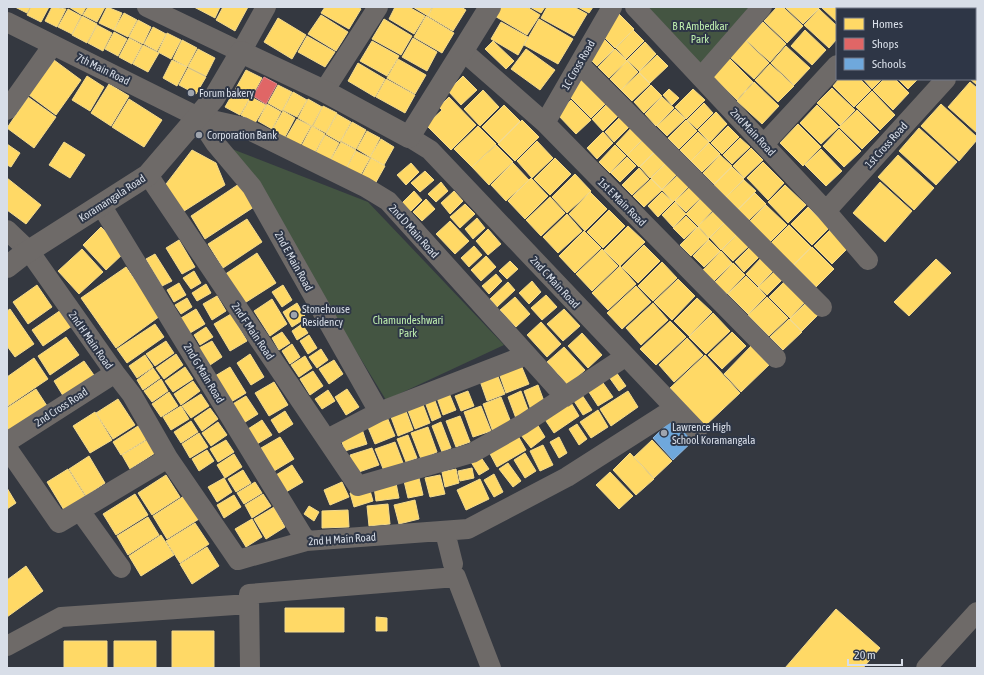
<svg xmlns="http://www.w3.org/2000/svg" width="984" height="675" font-family="'Asap Condensed',sans-serif">
	<style>
		.green { fill: #445542 }
		.homes { fill: #ffd966; stroke: #f3da8d }
		.shops { fill: #e06666; stroke: #de8a8d }
		.schools { fill: #6fa8dc; stroke: #8eb8e0 }
		.lines { fill: none; stroke-linecap: round; stroke-linejoin: round }
		.minor { stroke: #6e6a68; stroke-width: 20 }
		.tertiary { stroke: #6e6a68; stroke-width: 22 }
		.poi-dot { fill: #9fa4ad; stroke: #2e3646; stroke-width: 1.5 }
		.labels { text-anchor: middle; stroke-width: 4; stroke-linejoin: round; paint-order: stroke }
		.park-label { font-size: 11px; fill: #bdedae; stroke: #2e3646 }
		.street-label { font-size: 11px; fill: #d8dee8; stroke: #2e3646 }
		.poi-label { font-size: 11px; fill: #d8dee8; stroke: #2e3646; text-anchor: start }
	</style>
	<rect width="100%" height="100%" fill="#343840"/>
	<path class="green" d="M639,7H757L701,72Z
		M232,149L368,202L504,345L386,400Z"/>
	<path class="homes" d="M15,7H30L27,13Z
		M31,7H49L41,22L27,15Z
		M52,7L66,9L57,27L45,21Z
		M69,7H86L82,15Z
		M88,7H105L97,22L83,15Z
		M107,7L122,13L114,30L99,23Z
		M194,7H220L215,18Z
		M223,7H248L235,31L216,20Z
		M325,7H358L361,9L349,29L321,13Z
		M395,7H409L425,16L414,34L389,19Z
		M413,7H432L428,16Z
		M433,7H461L466,10L453,31L428,16Z
		M498,7H527L540,15L527,35L493,15Z
		M530,7H545L541,13Z
		M547,7H574L587,14L574,36L541,18Z
		M578,7H593L589,13Z
		M777,7H783L803,26L787,43L764,21Z
		M785,7H820L803,24Z
		M821,7H855L857,9H837V22Z
		M901,7H927L929,9H899Z
		M950,7H964L966,9H948Z
		M966,7H977V18L975,16V9H968Z
		M68,9L81,16L72,34L58,27Z
		M819,9L837,26V39L829,48L804,25Z
		M124,13L137,20L128,37L114,30Z
		M618,13L634,29L615,48L599,32Z
		M321,15L348,32L336,51L308,34Z
		M82,16L97,24L87,43L72,35Z
		M426,16L454,33L442,53L414,37Z
		M278,18L306,35L292,59L264,42Z
		M384,19L412,36L401,55L372,39Z
		M539,19L573,39L558,64L524,45Z
		M138,20L151,27L143,44L129,37Z
		M501,22L528,37L518,55L491,39Z
		M763,22L786,44L770,62L746,40Z
		M97,25L112,33L103,51L88,43Z
		M153,27L166,34L157,51L144,44Z
		M633,30L644,41L626,59L616,48Z
		M805,30L826,50L812,65L791,46Z
		M114,32L127,39L118,56L105,49Z
		M167,33L181,40L171,59L158,52Z
		M307,36L335,52L325,67L298,52Z
		M129,38L142,45L132,64L119,57Z
		M413,38L437,52L427,71L402,57Z
		M604,39L614,49L597,66L587,56Z
		M182,40L197,48L187,67L173,59Z
		M745,40L769,63L754,79L730,57Z
		M372,41L399,56L387,76L360,61Z
		M493,41L514,61L506,69L485,49Z
		M645,42L656,54L639,71L627,60Z
		M143,45L159,53L148,72L133,64Z
		M786,46L810,68L794,85L771,63Z
		M198,49L215,58L206,76L188,67Z
		M526,49L555,70L540,90L511,69Z
		M615,49L627,61L609,78L598,67Z
		M657,55L668,66L650,83L639,72Z
		M729,58L753,82L737,100L712,76Z
		M398,59L426,75L415,94L387,78Z
		M54,60L81,80L56,115L29,95Z
		M172,60L187,67L177,86L163,78Z
		M627,61L638,72L621,90L610,79Z
		M358,63L385,79L375,97L348,81Z
		M770,64L794,86L778,102L755,80Z
		M188,68L206,77L196,94L179,85Z
		M246,70L262,78L252,96L236,88Z
		M977,70V85L970,79H975V73Z
		M639,73L650,84L632,101L621,90Z
		M87,76L104,87L90,111L72,100Z
		M463,76L477,90L461,105L448,91Z
		M585,76L609,100L591,118L567,94Z
		M386,79L415,95L405,113L376,97Z
		M839,79H860L871,90L854,107L833,86Z
		M863,79H882L872,89Z
		M884,79H895L909,93L893,110L873,90Z
		M898,79H918L908,89Z
		M754,82L779,106L762,124L737,101Z
		M970,82L977,88V133L948,107Z
		M109,84L129,96L111,126L91,113Z
		M278,85L292,92L282,111L268,103Z
		M651,85L662,96L644,113L634,102Z
		M236,88L251,96L240,115L225,107Z
		M832,88L855,110L840,125L817,103Z
		M669,89L679,98L672,105L663,95Z
		M693,89L705,100L686,119L675,107Z
		M483,90L499,107L480,126L464,109Z
		M872,91L895,115L880,130L856,107Z
		M293,92L307,100L297,117L283,110Z
		M28,97L56,117L34,148L7,128Z
		M251,97L266,105L255,123L241,115Z
		M449,97L476,125L451,150L426,125L442,110L439,107Z
		M662,97L674,108L656,126L645,114Z
		M129,99L162,120L144,147L112,127Z
		M308,99L322,107L312,126L298,118Z
		M571,100L591,120L576,134L557,114Z
		M609,102L620,114L603,131L592,119Z
		M704,103L713,113L697,129L687,120Z
		M267,104L281,112L272,129L258,121Z
		M941,104L977,137V140L959,161L921,126Z
		M504,105L520,121L498,143L482,127Z
		M817,105L839,127L821,144L800,123Z
		M323,106L337,113L326,133L313,126Z
		M675,109L685,119L667,136L657,126Z
		M857,110L879,132L862,149L839,127Z
		M283,111L295,118L285,137L272,130Z
		M716,112L727,124L710,142L698,130Z
		M337,114L351,122L340,142L326,134Z
		M620,117L630,126L614,142L605,132Z
		M297,119L311,126L300,146L286,138Z
		M522,120L539,137L515,161L498,144Z
		M686,120L697,131L679,149L668,138Z
		M352,122L366,130L356,149L341,141Z
		M798,124L821,147L803,166L780,143Z
		M312,126L325,134L314,154L301,147Z
		M478,126L496,144L472,167L454,149Z
		M633,126L645,137L627,155L616,144Z
		M728,126L739,137L722,154L711,143Z
		M919,128L957,162L936,185L899,151Z
		M839,129L861,151L844,167L823,146Z
		M367,131L380,138L370,157L357,149Z
		M603,132L613,143L597,159L587,148Z
		M698,132L709,142L691,161L680,150Z
		M325,135L339,143L329,162L315,154Z
		M646,137L657,149L639,167L627,155Z
		M740,138L750,147L732,164L723,155Z
		M381,139L394,147L384,165L370,157Z
		M537,141L553,158L532,178L517,161Z
		M64,142L85,155L70,178L49,165Z
		M341,142L356,150L345,170L330,161Z
		M709,143L720,154L702,172L691,161Z
		M7,144L20,153L11,167L7,165Z
		M496,145L513,162L489,185L472,167Z
		M615,145L626,156L610,173L599,162Z
		M751,148L763,160L744,178L733,166Z
		M821,149L842,171L826,186L805,165Z
		M192,150L216,163L225,185L181,213L163,188Z
		M356,151L370,158L360,176L346,169Z
		M656,151L667,162L650,178L640,167Z
		M720,155L732,166L714,184L703,173Z
		M898,155L934,188L914,210L878,177Z
		M627,157L636,166L620,182L611,173Z
		M371,158L385,166L375,184L361,177Z
		M555,158L571,174L550,195L534,179Z
		M669,160L680,171L662,189L651,178Z
		M763,162L784,183L768,200L747,178Z
		M411,163L419,172L406,185L397,175Z
		M513,163L529,180L506,201L491,185Z
		M732,167L744,179L726,197L714,185Z
		M639,168L649,179L632,195L622,185Z
		M425,171L434,180L420,192L411,183Z
		M681,172L692,183L673,202L662,190Z
		M575,174L591,191L567,213L552,197Z
		M7,178L41,205L26,224L7,210Z
		M531,178L548,196L525,219L508,201Z
		M651,179L662,190L644,207L633,196Z
		M744,180L756,191L738,209L726,197Z
		M242,182L257,205L205,239L191,216Z
		M441,182L448,191L436,202L428,194Z
		M880,182L912,211L885,242L853,213Z
		M693,184L704,195L686,212L675,201Z
		M785,185L806,205L788,223L768,202Z
		M414,191L422,200L410,212L402,203Z
		M454,191L463,201L450,214L441,203Z
		M590,192L607,209L585,231L569,214Z
		M662,192L673,202L658,217L648,206Z
		M755,193L766,204L749,220L738,210Z
		M705,195L716,207L698,226L686,214Z
		M550,197L565,213L541,236L526,220Z
		M426,199L435,209L422,221L413,212Z
		M675,202L686,214L673,227L662,215Z
		M465,204L475,214L460,228L450,217Z
		M766,205L787,225L770,242L750,221Z
		M808,207L829,228L812,245L791,224Z
		M716,209L727,220L709,238L698,226Z
		M609,210L625,226L603,248L587,232Z
		M567,214L582,231L558,253L543,237Z
		M686,216L697,227L684,239L673,228Z
		M477,218L485,228L473,239L465,229Z
		M247,219L262,242L223,268L208,244Z
		M727,220L739,232L721,250L710,238Z
		M450,221L469,241L455,254L436,234Z
		M789,225L811,247L793,265L771,243Z
		M628,226L645,242L620,266L604,250Z
		M101,227L125,252L106,270L83,245Z
		M698,227L709,239L691,256L680,245Z
		M488,229L501,244L488,255L476,241Z
		M831,229L849,247L832,264L814,246Z
		M584,231L601,248L575,273L559,256Z
		M739,232L751,244L733,261L722,250Z
		M179,240L195,267L182,274L166,248Z
		M709,240L720,251L704,267L693,256Z
		M644,245L660,261L638,283L622,267Z
		M474,246L482,255L469,267L461,258Z
		M751,246L760,256L744,272L735,262Z
		M812,247L834,269L816,287L794,265Z
		M82,249L103,272L79,294L58,271Z
		M602,249L618,266L592,291L576,274Z
		M721,251L732,263L714,281L703,270Z
		M257,253L276,283L243,304L224,275Z
		M155,254L172,281L162,286L146,259Z
		M486,256L496,267L481,281L471,270Z
		M762,257L775,269L758,286L746,274Z
		M936,259L951,273L909,316L894,302Z
		M510,261L518,269L507,279L499,271Z
		M662,262L677,278L653,301L638,286Z
		M733,263L745,275L727,294L715,282Z
		M620,266L636,284L608,310L592,293Z
		M126,267L160,316L116,348L81,298Z
		M776,270L784,278L767,295L758,287Z
		M194,271L201,283L191,289L183,278Z
		M496,274L502,281L489,294L482,286Z
		M746,276L766,296L748,314L728,294Z
		M678,279L695,296L672,320L654,302Z
		M786,280L807,300L790,318L769,297Z
		M532,281L541,292L529,304L519,293Z
		M508,282L515,290L497,307L490,299Z
		M179,283L186,295L174,302L167,290Z
		M206,284L211,293L197,301L192,293Z
		M37,285L52,307L28,324L13,302Z
		M283,285L292,300L282,307L272,292Z
		M636,286L651,302L622,329L607,313Z
		M546,295L557,307L542,320L531,308Z
		M217,296L226,311L212,320L203,304Z
		M515,297L530,314L516,327L500,310Z
		M767,297L788,318L769,336L748,315Z
		M187,298L192,307L181,314L175,305Z
		M697,298L712,312L689,336L674,321Z
		M272,299L287,324L270,336L254,311Z
		M807,302L819,314L802,331L790,319Z
		M297,303L306,318L292,327L283,312Z
		M653,303L668,320L641,345L626,328Z
		M10,309L34,344L15,357L7,346V311Z
		M196,309L205,324L190,333L181,318Z
		M564,309L580,326L563,341L547,324Z
		M61,310L72,326L43,346L32,330Z
		M713,313L730,331L706,354L689,337Z
		M231,314L247,341L230,351L214,324Z
		M789,319L802,332L783,350L770,337Z
		M670,321L686,337L656,365L640,349Z
		M541,322L561,344L547,357L527,335Z
		M155,324L164,337L127,363L117,349Z
		M302,324L308,333L297,340L292,331Z
		M206,327L213,337L200,345L194,335Z
		M282,332L290,343L279,350L272,338Z
		M732,332L746,346L722,369L708,355Z
		M582,333L602,355L588,368L568,346Z
		M309,335L317,348L308,354L300,341Z
		M66,337L79,355L50,375L38,356Z
		M687,338L703,355L674,382L659,365Z
		M166,341L174,353L155,366L146,354Z
		M212,341L222,357L210,365L199,348Z
		M292,344L300,357L290,364L282,351Z
		M751,346L769,365L741,392L724,374Z
		M564,347L585,370L568,385L547,362Z
		M321,349L328,360L317,368L309,357Z
		M176,354L183,365L164,379L156,368Z
		M250,354L264,377L251,385L237,363Z
		M145,355L153,367L137,378L129,366Z
		M705,355L740,393L705,426L670,388Z
		M305,356L312,368L299,377L291,365Z
		M34,358L48,379L8,406L7,377Z
		M334,360L343,374L329,384L319,369Z
		M84,361L96,378L65,399L54,381Z
		M521,365L529,384L506,393L499,373Z
		M185,367L193,379L173,392L165,381Z
		M230,367L246,393L231,402L215,376Z
		M153,368L160,378L143,390L137,380Z
		M313,371L323,386L310,395L300,379Z
		M616,372L626,386L619,391L609,377Z
		M497,374L505,394L487,401L480,381Z
		M161,379L168,391L152,402L144,391Z
		M601,380L613,397L598,406L587,389Z
		M193,381L200,391L181,405L174,394Z
		M274,382L288,405L269,416L255,393Z
		M538,385L545,404L531,410L524,391Z
		M36,389L49,409L12,434L7,427V408Z
		M347,389L359,407L346,415L335,397Z
		M328,390L335,401L322,409L315,399Z
		M468,391L474,406L461,411L455,396Z
		M521,391L530,415L517,421L508,397Z
		M628,391L638,407L611,426L600,409Z
		M169,392L178,406L161,417L152,404Z
		M449,393L456,410L443,415L437,398Z
		M201,394L209,406L191,418L182,406Z
		M582,395L592,410L583,415L574,401Z
		M246,396L258,414L242,424L231,405Z
		M501,397L512,425L493,432L483,404Z
		M434,398L441,417L432,421L425,402Z
		M118,399L135,425L113,439L96,413Z
		M570,401L579,416L554,433L544,418Z
		M422,402L430,423L415,429L407,408Z
		M181,406L189,419L171,430L163,417Z
		M481,406L491,431L473,437L464,412Z
		M210,408L218,419L202,431L194,419Z
		M598,410L608,427L591,438L580,422Z
		M285,411L293,424L279,433L271,420Z
		M406,411L413,430L398,436L391,417Z
		M95,412L112,440L90,453L73,426Z
		M460,416L470,442L456,447L446,421Z
		M387,417L395,436L375,444L367,425Z
		M262,420L272,435L257,444L248,429Z
		M191,421L198,432L181,443L174,432Z
		M218,422L227,435L211,446L202,433Z
		M441,422L451,448L442,452L432,426Z
		M537,424L545,437L531,448L521,435Z
		M577,424L587,439L579,445L569,429Z
		M138,426L147,439L121,455L113,442Z
		M428,427L437,452L421,459L411,433Z
		M362,429L367,444L345,451L340,436Z
		M199,433L208,447L190,458L182,444Z
		M517,434L526,450L497,467L488,450Z
		M408,435L417,458L406,462L397,439Z
		M280,437L294,459L274,471L261,448Z
		M559,437L567,453L559,458L550,442Z
		M147,440L155,453L130,469L122,455Z
		M226,440L234,452L218,462L210,449Z
		M652,440L672,461L654,478L634,457Z
		M395,442L403,463L384,471L375,449Z
		M543,445L553,465L540,471L530,451Z
		M372,448L379,465L356,473L350,455Z
		M207,450L214,461L199,471L192,459Z
		M525,453L536,471L525,478L514,460Z
		M630,453L654,479L636,495L613,470Z
		M234,454L242,467L225,478L217,465Z
		M89,456L105,483L86,496L69,469Z
		M480,456L489,469L479,475L471,462Z
		M508,463L521,481L513,487L499,469Z
		M292,465L303,482L286,492L276,475Z
		M472,468L474,478L460,481L458,471Z
		M68,469L85,496L64,510L47,482Z
		M456,469L459,483L445,487L442,472Z
		M243,470L251,483L236,492L228,479Z
		M610,472L633,496L619,509L596,485Z
		M494,474L503,492L494,497L484,480Z
		M166,475L180,497L152,515L138,493Z
		M440,475L445,494L430,497L425,478Z
		M224,478L232,492L217,502L208,487Z
		M419,478L423,495L408,498L404,481Z
		M480,479L489,499L466,510L457,490Z
		M255,482L262,493L244,504L237,493Z
		M342,482L349,497L330,505L324,490Z
		M396,483L399,498L376,501L374,487Z
		M369,487L373,501L354,507L350,493Z
		M7,488L16,503L7,509Z
		M135,494L148,515L116,535L103,514Z
		M263,494L271,506L252,518L245,505Z
		M234,495L241,507L224,518L217,505Z
		M184,496L199,519L167,539L153,516Z
		M415,500L419,519L399,524L394,505Z
		M388,504L390,524L369,526L367,506Z
		M309,506L319,512L314,521L304,514Z
		M274,507L285,527L266,539L254,519Z
		M348,510L349,527L322,528V511Z
		M148,517L159,535L128,555L117,536Z
		M252,519L262,537L246,547L235,529Z
		M195,523L209,544L180,563L166,541Z
		M161,535L174,555L141,576L129,556Z
		M207,547L219,566L192,584L180,564Z
		M26,566L43,591L7,617V580Z
		M285,608H344V632H285Z
		M836,609L880,648L863,668H785Z
		M376,617L387,618V631H376Z
		M172,631H214V668H172Z
		M64,641H107V668H64Z
		M114,641H156V668H114Z"/>
	<path class="shops" d="M264,77L277,84L266,104L253,96Z"/>
	<path class="schools" d="M676,416L696,438L673,460L653,438Z"/>
	<g class="lines">
		<path class="minor" d="M147,7L241,52L266,7
			M635,7L826,211L868,260
			M889,9L891,7
			M7,22L198,117L243,127L365,187L388,201L565,397
			M975,47L977,45
			M464,52L545,123L776,358
			M579,64L822,307
			M701,77L762,7
			M324,91L378,7
			M7,110L53,45
			M198,117L215,143L252,187L379,412
			M545,123L612,7
			M409,137L430,150L697,431
			M764,144L837,65
			M148,175L358,486L472,453L523,424L625,357
			M101,205L306,541
			M826,211L946,79
			M7,230L29,251L115,373L132,395L168,458L238,560L306,541L468,529L567,477L675,408
			M327,439L379,412L527,355
			M7,442L115,373
			M7,448L59,523L168,458
			M80,511L121,568
			M445,532L453,564
			M7,646L61,617L249,604
			M250,668L249,594L456,577L491,668
			M926,668L977,612"/>
		<path class="tertiary" d="M7,267L21,256L148,175L214,98L241,52L324,91L409,137L490,7"/>
	</g>
	<g class="poi-dot">
		<circle cx="191" cy="93" r="4"/>
		<circle cx="199" cy="135" r="4"/>
		<circle cx="294" cy="315" r="4"/>
		<circle cx="664" cy="433" r="4"/>
	</g>
	<g class="labels">
		<g class="park-label">
			<text x="700" y="30">B R Ambedkar<tspan x="700" dy="13">Park</tspan></text>
			<text x="408" y="324">Chamundeshwari<tspan x="408" dy="13">Park</tspan></text>
		</g>
		<g class="street-label">
			<text transform="translate(578 65) rotate(-60)" y="4">1C Cross Road</text>
			<text transform="translate(103 69) rotate(26)" y="4">7th Main Road</text>
			<text transform="translate(753 132) rotate(47)" y="4">2nd Main Road</text>
			<text transform="translate(886 145) rotate(-48)" y="4">1st Cross Road</text>
			<text transform="translate(112 198) rotate(-33)" y="4">Koramangala Road</text>
			<text transform="translate(622 202) rotate(45)" y="4">1st E Main Road</text>
			<text transform="translate(414 231) rotate(48)" y="4">2nd D Main Road</text>
			<text transform="translate(294 261) rotate(61)" y="4">2nd E Main Road</text>
			<text transform="translate(555 282) rotate(47)" y="4">2nd C Main Road</text>
			<text transform="translate(253 331) rotate(56)" y="4">2nd F Main Road</text>
			<text transform="translate(91 340) rotate(55)" y="4">2nd H Main Road</text>
			<text transform="translate(204 373) rotate(59)" y="4">2nd G Main Road</text>
			<text transform="translate(61 407) rotate(-33)" y="4">2nd Cross Road</text>
			<text transform="translate(342 539) rotate(-4)" y="4">2nd H Main Road</text>
		</g>
		<g class="poi-label">
			<text x="199" y="97">Forum bakery</text>
			<text x="207" y="139">Corporation Bank</text>
			<text x="302" y="313">Stonehouse<tspan x="302" dy="13">Residency</tspan></text>
			<text x="672" y="431">Lawrence High<tspan x="672" dy="13">School Koramangala</tspan></text>
		</g>
	</g>
	<rect width="984" height="675" fill="none" stroke="#d8dee8" stroke-width="16"/>
	<rect x="836" y="8" width="140" height="72" fill="#2e3646" stroke="#727987"/>
	<rect x="844" y="18" width="20" height="12" fill="#ffd966" stroke="#727987"/>
	<text x="872" y="28" font-size="12" fill="#d8dee8">Homes</text>
	<rect x="844" y="38" width="20" height="12" fill="#e06666" stroke="#727987"/>
	<text x="872" y="48" font-size="12" fill="#d8dee8">Shops</text>
	<rect x="844" y="58" width="20" height="12" fill="#6fa8dc" stroke="#727987"/>
	<text x="872" y="68" font-size="12" fill="#d8dee8">Schools</text>
	<path d="M848 659v6h54v-6" fill="none" stroke="#d8dee8" stroke-width="2"/>
	<text x="854" y="659" font-size="12" fill="#d8dee8" stroke="#2e3646" stroke-width="3" paint-order="stroke">20 m</text>
</svg>
